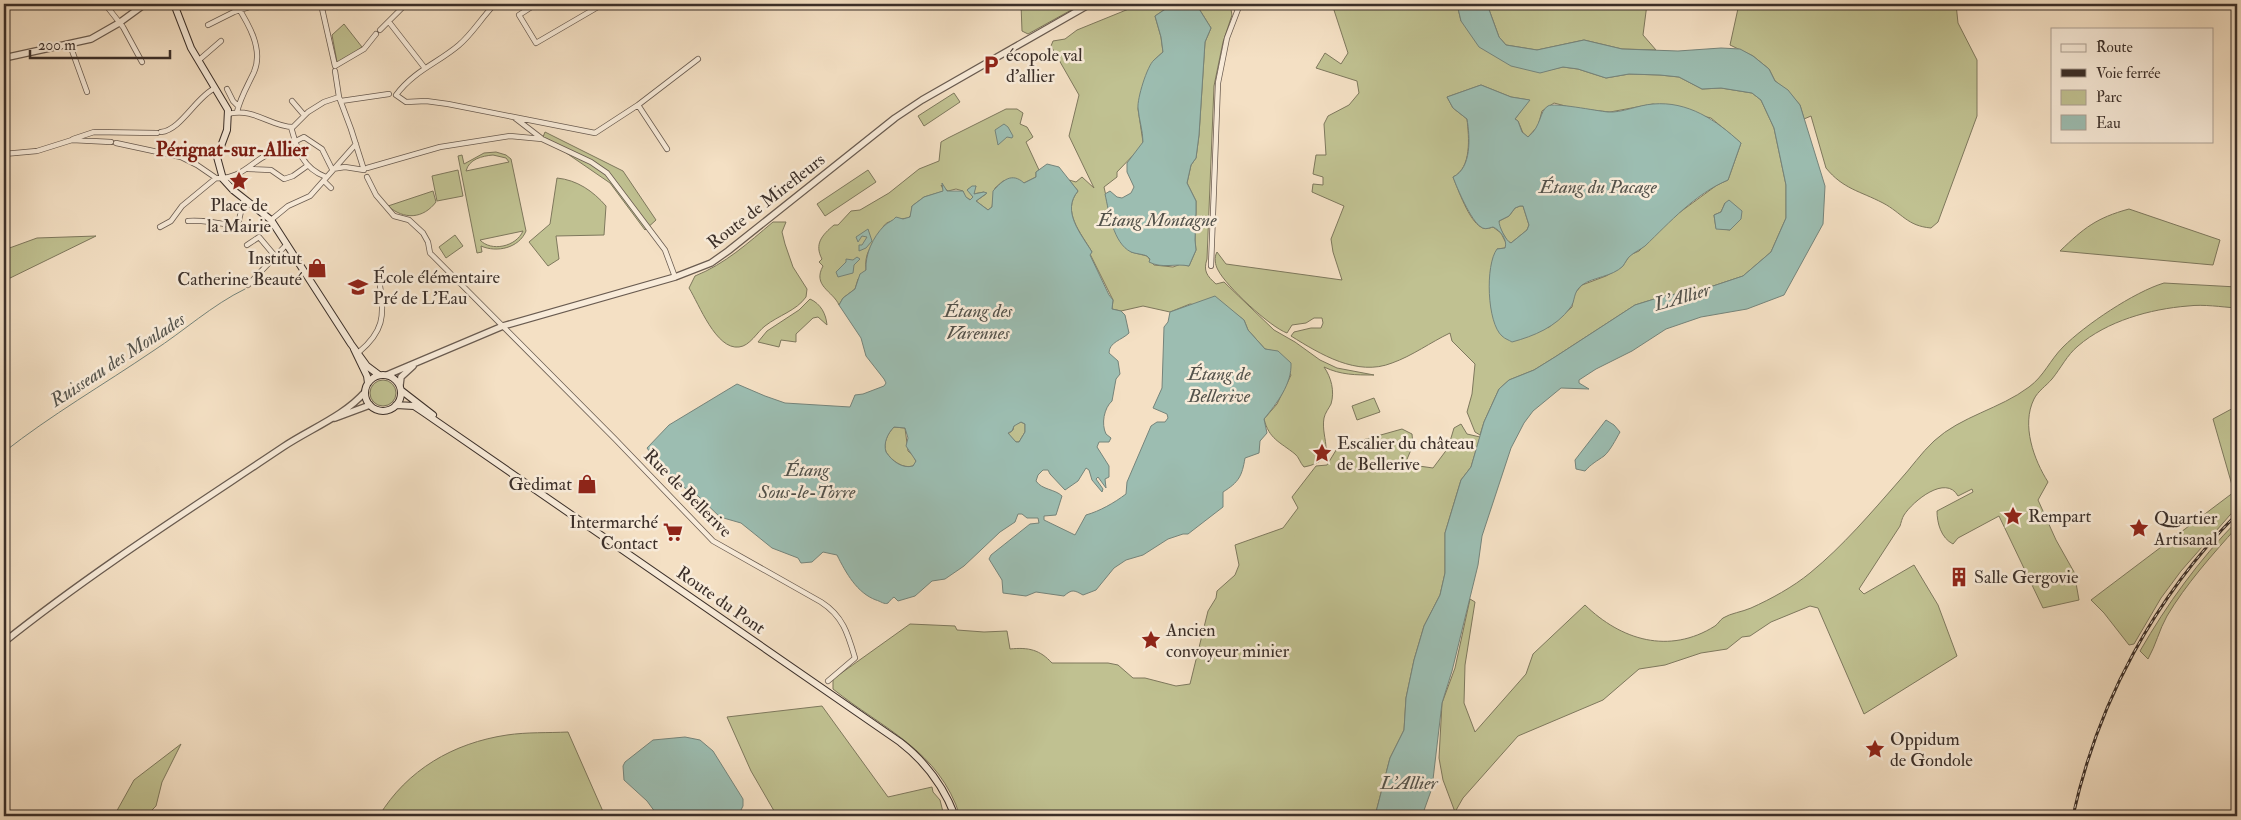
<svg xmlns="http://www.w3.org/2000/svg" width="2241" height="820" font-family="'IM FELL Double Pica',serif">
	<style>
		.green { fill: #c0c191; stroke: #7e785d; fill-rule: evenodd }
		.water { fill: #9cbdb1; stroke: #75847b; fill-rule: evenodd }
		.lines { fill: none; stroke-linecap: round; stroke-linejoin: round }
		.stream { stroke: #75847b; stroke-width: 1 }
		.minor-casing { stroke: #695b50; stroke-width: 6 }
		.tertiary-casing { stroke: #695b50; stroke-width: 8 }
		.secondary-casing { stroke: #3b2f29; stroke-width: 8 }
		.minor { stroke: #f8ebd9; stroke-width: 4.5 }
		.tertiary { stroke: #f8ebd9; stroke-width: 5.5 }
		.secondary { stroke: #f8ebd9; stroke-width: 6 }
		.rail-casing { stroke: #3b2f29; stroke-width: 3 }
		.rail { stroke: #f8ebd9; stroke-width: 1; stroke-dasharray: 4; stroke-linecap: butt }
		.labels { text-anchor: middle; stroke-width: 5; stroke-linejoin: round; paint-order: stroke }
		.poi-label { font-size: 18px; fill: #3b2f29; stroke: #f8ebd9; text-anchor: start }
		.street-label { font-size: 18px; fill: #3b2f29; stroke: #f8ebd9 }
		.water-label { font-size: 19px; font-style: italic; fill: #53524b; stroke: #f8ebd9 }
		.quarter-label { font-size: 20px; font-weight: bold; fill: #7a1f14; stroke: #f8ebd9 }
	</style>
	<rect width="100%" height="100%" fill="#f4e0c4"/>
	<filter id="stains"><feTurbulence type="fractalNoise" baseFrequency=".004" numOctaves="4"/><feColorMatrix values="0 0 0 0 .2 0 0 0 0 .09 0 0 0 0 .02 0 0 0 .5 -.17"/></filter>
	<radialGradient id="worn" r=".72"><stop offset=".6" stop-color="#630" stop-opacity="0"/><stop offset="1" stop-color="#630" stop-opacity=".3"/></radialGradient>
	<path class="green" d="M1021,4H1082L1028,34L1022,31Z
		M1141,4H1173L1155,16L1161,37L1163,52L1154,60L1142,88L1138,109L1143,142L1141,147L1117,172V177L1104,187L1113,228L1131,252L1147,256L1154,265L1173,267L1181,264L1189,266L1196,250L1195,240L1196,212V201L1187,183L1191,165L1196,158L1199,135L1205,42L1211,28L1196,4H1230L1232,15L1223,42L1214,86L1207,259C1203,271 1207,276 1216,284L1224,282L1274,330L1295,342L1320,360L1337,368L1374,375C1355,375 1341,375 1324,367C1331,377 1335,391 1331,404C1329,408 1325,413 1324,418C1320,440 1340,460 1304,467C1300,463 1299,457 1295,454C1280,442 1269,439 1264,419L1277,404L1291,375L1274,351L1265,349L1248,330L1244,320L1232,311L1190,304L1170,312L1143,306L1121,311L1112,309L1113,300L1090,254L1092,252C1081,233 1061,211 1078,191L1069,180L1076,182L1082,177L1094,188L1069,136L1079,95L1051,46L1053,41L1065,39L1077,30Z
		M1332,4H1457L1461,21L1540,72L1563,67L1578,69L1606,78L1629,74L1660,75L1679,77L1702,89L1721,88L1752,93L1761,100L1774,128L1786,185V218L1771,252L1743,276L1701,290L1664,296L1635,305L1555,357L1534,370L1509,380L1499,389L1484,422L1480,435L1475,432L1467,412L1472,394L1475,364L1452,341L1450,333C1431,342 1412,356 1392,363C1357,377 1320,354 1291,336L1294,332L1311,328H1321L1323,323L1322,318H1314L1306,323L1292,325L1287,333C1270,327 1226,286 1218,270C1215,265 1214,257 1217,252L1226,264L1342,280L1333,252L1331,239L1344,206L1312,192L1313,184L1323,185V177L1313,174L1316,155H1326L1324,124L1328,116L1349,105L1359,93L1357,81L1316,68L1325,53L1341,64L1348,53ZM1481,85L1511,97L1529,100L1515,119L1518,121L1523,133L1528,137L1538,126L1542,111L1554,103L1573,108L1610,112L1653,104L1711,118L1741,143L1728,180L1717,185L1672,218L1639,251L1630,255L1622,267L1606,276L1582,285L1574,294L1572,307L1548,328L1497,249L1505,248L1507,245L1501,233L1493,227C1489,228 1485,230 1481,227C1469,221 1458,189 1453,177C1472,168 1469,137 1467,119L1453,108L1447,97ZM1725,203L1730,230L1716,228L1714,215L1721,212Z
		M1487,4H1647L1643,35L1656,50L1622,49L1584,40L1537,50L1506,45L1499,37Z
		M1739,4H1956L1958,23L1977,60V116L1938,222L1931,228C1907,226 1902,213 1883,203C1860,191 1843,189 1826,168L1811,116L1804,119L1800,105L1788,91L1775,81L1769,69L1753,56L1730,45Z
		M344,24L362,47L339,63L337,62L332,35Z
		M954,93L960,102L924,126L918,116Z
		M1006,109H1017L1023,113L1020,124L1027,127L1033,137L1026,142L1039,170L1036,172V177L1024,183L1003,181L995,188L992,207L988,210L976,201L986,194L984,192L973,194L976,186L968,189L973,197L971,200L965,197L963,191L956,189L948,191L941,185L944,191L924,197L912,206L911,215L908,218C901,219 895,219 889,222C883,224 882,230 879,234C871,246 864,254 866,270L858,279L855,289L843,298L839,305C833,291 812,286 823,266L819,262L822,259C814,244 822,235 834,225H838L851,211L860,210L889,193L919,169L939,161L941,142L948,138Z
		M545,132L623,171L656,220L645,230L610,183L543,137Z
		M496,152L506,155L511,159L526,231C519,248 497,253 481,246L482,252L477,253L458,156L462,155L464,164L484,153ZM493,155L506,158L509,162L466,171C469,159 482,156 493,155ZM523,231C516,247 491,252 480,240Z
		M458,170L463,196L437,201L432,176Z
		M868,170L876,182L825,216L817,204Z
		M557,178C577,180 593,191 606,206L604,235L556,236L559,259L548,266L529,242L550,224Z
		M433,191L436,202C423,219 404,220 388,206Z
		M1520,206H1523L1529,225L1527,230L1511,243L1508,242L1498,225L1499,221L1509,216L1515,208Z
		M2129,209L2220,240L2213,265L2060,251C2084,228 2096,218 2129,209Z
		M773,222H786L782,232L785,244L793,267L807,289L806,297C796,311 779,315 765,326C757,332 750,346 739,347C716,350 699,304 689,288L695,276C725,264 748,243 773,222Z
		M455,235L463,246L446,258L439,247Z
		M96,236L4,281V250L37,238Z
		M2164,283L2237,287V308C2221,307 2204,304 2188,306C2150,309 2107,321 2078,346C2067,355 2061,368 2052,379C2046,386 2038,391 2034,399C2021,425 2034,460 2048,482L2038,500L2056,540L2074,572L2079,600L2043,608L1999,516L1958,538L1953,544C1941,538 1937,523 1937,511L1973,492L1972,489L1958,496C1946,474 1913,501 1904,515C1902,518 1901,523 1900,526L1859,589L1864,594L1914,565L1938,605L1957,656L1864,714L1818,608L1810,606L1771,622L1750,636L1742,637L1727,649L1701,653L1665,665L1639,669L1603,700L1518,736L1463,798L1455,812L1443,780L1439,758L1442,703L1455,668L1470,599L1475,602L1465,665L1464,703L1475,732L1526,674L1533,654L1585,605C1621,640 1669,655 1715,626C1718,624 1720,620 1723,618C1731,613 1742,612 1751,608C1771,599 1793,587 1810,573C1843,546 1871,513 1899,481C1911,468 1921,453 1934,441C1961,416 2000,409 2029,387C2044,376 2050,360 2063,347C2085,325 2134,292 2164,283Z
		M810,299C821,304 826,314 827,325L818,317L813,318L796,334V342L781,340L779,347L758,342L767,331L799,310Z
		M370 393a13 13 0 1 1 26 0a13 13 0 1 1-26 0Z
		M1374,398L1380,412L1357,420L1352,406Z
		M2237,406V507L2181,571L2161,598L2134,644L2129,645L2104,613L2091,600L2234,492L2213,419Z
		M1021,422L1025,424V432L1019,442H1016L1008,434L1013,430L1014,425Z
		M1461,424L1467,434L1480,437L1471,467L1461,480L1445,533V573L1440,595L1424,626L1414,660L1406,698L1404,730L1390,758L1375,816H960C939,750 883,729 833,689V679L910,624L955,626L957,630L984,632L1007,631L1010,649C1029,647 1040,650 1052,663H1108L1118,665L1133,678H1145L1176,686L1190,684L1208,611L1216,598L1217,591L1235,575L1239,565L1235,545L1283,528L1298,508L1292,497L1316,466L1327,465L1338,447L1402,429L1412,434L1413,445L1405,464L1433,468L1448,448L1454,428Z
		M894,427L905,428L908,451L914,456L916,462L913,466C903,469 892,461 886,452C883,443 887,434 894,427Z
		M2237,521V527C2212,555 2186,584 2167,616C2159,630 2156,645 2148,659L2140,651C2167,604 2199,560 2237,521Z
		M822,706L888,797L932,787L933,792L940,800L944,816H777L751,771L727,717Z
		M568,732L605,816H379C407,770 453,743 507,735C527,732 548,733 568,732Z
		M181,744L162,782L156,806L146,816H114L134,780Z"/>
	<path class="water" d="M1173,4H1196L1211,28L1205,42L1199,135L1196,158L1191,165L1187,183L1196,201V212L1195,240L1196,250L1189,266C1176,263 1162,269 1149,262L1150,259L1147,256C1143,254 1136,254 1131,252C1113,243 1109,212 1105,194L1110,191L1117,197L1122,198L1131,193L1134,187L1127,172V163L1143,142C1143,131 1139,120 1138,108C1137,99 1147,66 1154,60C1157,57 1160,55 1163,52L1161,37L1155,16Z
		M1457,4H1487L1499,37L1506,45L1537,50L1584,40L1622,49L1678,51L1721,48L1740,49L1753,56L1769,69L1775,81L1788,90L1800,105L1825,186L1823,224L1784,295L1747,309L1701,317L1666,329L1632,351L1596,369L1579,380V383L1589,389L1561,388L1533,411L1524,423L1511,448L1482,536L1478,565L1452,671L1442,703L1432,788L1422,816H1375L1390,758L1404,730L1406,698L1414,660L1424,626L1440,595L1445,573V533L1461,480L1471,467L1484,422L1499,389L1509,380L1534,370L1555,357L1635,305L1664,296L1701,290L1743,276L1771,252L1786,218V185L1774,128L1761,100L1752,93L1721,88L1702,89L1679,77L1660,75L1629,74L1606,78L1578,69L1563,67L1540,73L1511,66L1479,47L1461,21Z
		M1481,85L1511,97L1530,100L1515,119L1518,121L1522,132L1528,137C1542,126 1539,111 1548,106C1553,102 1597,111 1608,112C1622,113 1638,105 1653,104C1688,101 1716,120 1741,143L1728,180C1695,194 1670,222 1645,246C1640,250 1634,252 1629,257C1627,259 1625,263 1623,266C1612,277 1593,277 1582,285C1572,293 1576,301 1570,308C1556,327 1534,336 1512,342C1509,340 1505,339 1502,336C1487,323 1485,265 1497,249L1505,248C1508,240 1500,230 1493,227C1489,228 1485,230 1481,227C1471,221 1457,188 1453,177C1472,168 1470,137 1467,119L1453,108L1447,97ZM1520,206H1523L1529,225L1527,230L1511,243C1506,241 1499,227 1499,221L1509,216L1515,208Z
		M1004,124L1008,127L1013,136L1012,138L1007,137L998,145L995,130Z
		M1047,164L1059,167L1078,191C1061,211 1081,234 1092,252L1090,255L1109,295L1113,300L1112,309L1121,311L1125,315L1129,333C1122,340 1109,342 1109,353L1118,361L1120,374L1116,379L1112,401C1104,408 1101,424 1106,434L1111,438L1109,442H1099L1097,447L1109,466V477L1105,479L1106,488L1098,477L1096,479L1103,489L1102,492L1092,480L1089,470L1086,468L1078,481L1065,490L1050,474L1048,470H1043L1038,475L1036,481C1042,490 1055,489 1062,496L1056,515L1044,516V520L1075,535L1086,515C1100,511 1114,503 1126,494L1127,482L1151,426L1157,422H1165L1168,418L1167,414L1153,408L1162,388L1164,327L1168,322L1170,312L1215,296L1244,320L1248,330L1265,349L1278,351L1291,363C1292,384 1277,403 1264,419L1267,433L1260,441L1259,453L1245,458C1242,476 1239,482 1223,492V507L1188,534H1183L1168,539L1143,555L1126,560L1114,568L1096,590L1083,595C1074,590 1072,589 1064,596L1036,592L1026,596L1003,593L1002,580L989,559L991,555L1030,524L1039,523L1038,518H1027L1022,514H1018L1015,522L1000,532L964,566L945,579L932,581L915,596L898,601L894,597C891,599 890,601 888,603C885,605 880,601 876,600C857,593 846,573 837,555L823,552L812,562L801,563L798,558L772,548L741,523L720,517L698,496L680,485L661,468L647,448L669,425L737,384L765,396L785,403L850,407L855,395L863,394L884,386L886,383L884,379L866,356L861,338L839,305L843,298L855,289L860,274L866,270C865,254 873,237 884,226C888,222 893,221 896,217L903,219L910,217L912,206L924,197L943,191L942,183L947,191H963L966,197L970,200L973,197L967,190L972,186H976L974,194L984,192L987,193L976,201L988,210L992,207L993,191C1003,180 1012,172 1024,183L1036,177V172ZM1021,422L1025,424V432L1019,442H1016L1008,433L1012,431L1014,426ZM894,427L905,428L908,438L906,446L916,461L913,466C902,469 892,461 886,452C883,443 888,433 894,427Z
		M1729,200L1742,211L1741,219L1730,230L1716,229L1714,215L1721,212L1725,203Z
		M868,229L872,241L866,248L859,251V245H862L867,237L862,236L858,242L856,237Z
		M857,257L860,259L854,265L853,273L838,277L836,272L846,262V259L853,260Z
		M1606,420L1614,425L1620,432C1616,439 1610,451 1604,456C1597,461 1591,464 1585,471L1576,469L1575,460Z
		M685,737L700,740L713,751L743,799V806L738,816H658L647,801L624,780L623,766L625,762L653,740Z"/>
	<g class="lines">
		<path class="stream" d="M4,452C51,415 103,385 153,351C184,331 212,305 245,289"/>
		<defs>
			<path id="minor" d="M105,4L123,27L142,62
				M236,4C248,23 264,49 254,72C248,85 240,98 237,112
				M321,4L335,66L364,49L376,34
				M495,4C482,17 473,33 459,45C438,63 415,70 396,95L406,102L426,101L448,104L595,133L638,105L698,59
				M536,4L519,15L536,43L603,4
				M389,22L424,67
				M208,25L234,12L259,4
				M380,30L406,4
				M70,45L87,92
				M199,60L221,41
				M227,89L233,101L238,106
				M292,101L304,115
				M341,101L389,94
				M638,105L667,149
				M228,114C254,107 271,127 293,127L308,112L324,102L339,97
				M515,118L541,138
				M291,127C297,149 302,168 326,177
				M161,132C181,130 196,97 215,88
				M73,139L94,132L157,133
				M116,143L181,157L197,165L216,178
				M280,149L304,137L322,149L332,169
				M4,154L37,151L72,140L111,142
				M367,168L440,147L510,136L542,139L591,162L607,173L665,250L675,277
				M248,169L271,170L284,179L293,176L307,166
				M332,169L345,167L364,170L351,129L339,97L335,71
				M367,177L376,195L394,216L409,220L423,233L428,242L430,253L615,439L713,541L821,602C843,616 848,634 855,658L828,681
				M324,181L331,188
				M271,220L288,206L310,196L356,144
				M188,221C204,220 219,223 234,226L238,224L244,199
				M160,227L171,221L182,206L216,178C242,181 255,156 278,150
				M247,245L259,237L275,256
				M1211,266L1218,83L1227,38L1240,4
				M248,285L287,244
				M359,352C383,332 385,316 380,286"/>
			<path id="tertiary" d="M4,58L91,39L119,23L145,4
				M387,375L503,326L675,277L711,263L728,251L895,118L922,100L1090,4
				M400,385L401,377L413,366
				M335,418L370,405
				M4,642C93,571 189,510 283,447C310,429 344,416 365,392"/>
			<path id="secondary" d="M174,4L191,48L228,110L227,130L217,157L223,179L233,190L271,220L351,344L367,366L379,375
				M354,349L367,376L368,383
				M365 393a18 18 0 1 1 36 0a18 18 0 1 1-36 0Z
				M402,391L433,415
				M396,405L414,406L423,412L900,742C926,762 943,785 955,816"/>
		</defs>
		<use href="#minor" class="minor-casing"/>
		<use href="#tertiary" class="tertiary-casing"/>
		<use href="#secondary" class="secondary-casing"/>
		<use href="#minor" class="minor"/>
		<use href="#tertiary" class="tertiary"/>
		<use href="#secondary" class="secondary"/>
		<defs>
			<path id="rail" d="M2073,816C2098,701 2155,597 2237,514"/>
		</defs>
		<use href="#rail" class="rail-casing"/>
		<use href="#rail" class="rail"/>
	</g>
	<defs>
		<symbol id="parking-bare" viewBox="-9 -9 18 18"><path d="M-3.5-5.5H1a3.5 3.5 0 0 1 0 7H-1V5.5H-3.5ZM-1-3.4V-.6H.8a1.4 1.4 0 0 0 0-2.8Z" fill="#8f2418" stroke="#f8ebd9" stroke-width="2.5" paint-order="stroke"/></symbol>
		<symbol id="sight-bare" viewBox="-9 -9 18 18"><path d="M0-6L1.8-2.2L6-1.7L2.9 1.2L3.7 5.4L0 3.3L-3.7 5.4L-2.9 1.2L-6-1.7L-1.8-2.2Z" fill="#8f2418" stroke="#f8ebd9" stroke-width="2.5" paint-order="stroke"/></symbol>
		<symbol id="shop-bare" viewBox="-9 -9 18 18"><path d="M-5-2.5h2.3a2.7 3.5 0 0 1 5.4 0H5L5.5 6h-11ZM-1.5-2.5h3a1.5 2.3 0 0 0-3 0Z" fill="#8f2418" stroke="#f8ebd9" stroke-width="2.5" paint-order="stroke"/></symbol>
		<symbol id="school-bare" viewBox="-9 -9 18 18"><path d="M0-5L7-2L0 1L-7-2ZM-4 1L0 2.5L4 1V4Q0 6-4 4Z" fill="#8f2418" stroke="#f8ebd9" stroke-width="2.5" paint-order="stroke"/></symbol>
		<symbol id="supermarket-bare" viewBox="-9 -9 18 18"><path d="M-6-5.5h2.5l.6 2H6L4.5 2H-2.5L-4.4-4H-6ZM-1.5 3.2a1.3 1.3 0 1 0 .1 0ZM3 3.2a1.3 1.3 0 1 0 .1 0Z" fill="#8f2418" stroke="#f8ebd9" stroke-width="2.5" paint-order="stroke"/></symbol>
		<symbol id="building-bare" viewBox="-9 -9 18 18"><path d="M-4-6H4V6H1V3H-1V6H-4ZM-2.5-4.3h1.7v1.8h-1.7ZM.8-4.3h1.7v1.8H.8ZM-2.5-1h1.7V.8h-1.7ZM.8-1h1.7V.8H.8Z" fill="#8f2418" stroke="#f8ebd9" stroke-width="2.5" paint-order="stroke"/></symbol>
	</defs>
	<g fill-rule="evenodd">
		<use href="#parking-bare" x="977" y="51" width="28" height="28"/>
		<use href="#sight-bare" x="225" y="167" width="28" height="28"/>
		<use href="#shop-bare" x="303" y="254" width="28" height="28"/>
		<use href="#school-bare" x="344" y="273" width="28" height="28"/>
		<use href="#sight-bare" x="1308" y="439" width="28" height="28"/>
		<use href="#shop-bare" x="573" y="470" width="28" height="28"/>
		<use href="#sight-bare" x="1999" y="502" width="28" height="28"/>
		<use href="#sight-bare" x="2125" y="514" width="28" height="28"/>
		<use href="#supermarket-bare" x="659" y="518" width="28" height="28"/>
		<use href="#building-bare" x="1945" y="563" width="28" height="28"/>
		<use href="#sight-bare" x="1137" y="626" width="28" height="28"/>
		<use href="#sight-bare" x="1861" y="735" width="28" height="28"/>
	</g>
	<g class="labels">
		<g class="poi-label">
			<text x="1006" y="61">écopole val<tspan x="1006" dy="21">d'allier</tspan></text>
			<text x="239" y="211" text-anchor="middle">Place de<tspan x="239" dy="21">la Mairie</tspan></text>
			<text x="302" y="264" text-anchor="end">Institut<tspan x="302" dy="21">Catherine Beauté</tspan></text>
			<text x="373" y="283">École élémentaire<tspan x="373" dy="21">Pré de L'Eau</tspan></text>
			<text x="1337" y="449">Escalier du château<tspan x="1337" dy="21">de Bellerive</tspan></text>
			<text x="572" y="490" text-anchor="end">Gedimat</text>
			<text x="2028" y="522">Rempart</text>
			<text x="2154" y="524">Quartier<tspan x="2154" dy="21">Artisanal</tspan></text>
			<text x="658" y="528" text-anchor="end">Intermarché<tspan x="658" dy="21">Contact</tspan></text>
			<text x="1974" y="583">Salle Gergovie</text>
			<text x="1166" y="636">Ancien<tspan x="1166" dy="21">convoyeur minier</tspan></text>
			<text x="1890" y="745">Oppidum<tspan x="1890" dy="21">de Gondole</tspan></text>
		</g>
		<g class="street-label">
			<text transform="translate(766 201) rotate(-38)" y="6">Route de Mirefleurs</text>
			<text transform="translate(688 493) rotate(45)" y="6">Rue de Bellerive</text>
			<text transform="translate(721 600) rotate(35)" y="6">Route du Pont</text>
		</g>
		<g class="water-label">
			<text x="1598" y="193">Étang du Pacage</text>
			<text x="1157" y="226">Étang Montagne</text>
			<text transform="translate(1682 296) rotate(-16)" y="7">L'Allier</text>
			<text x="978" y="317">Étang des<tspan x="978" dy="22">Varennes</tspan></text>
			<text transform="translate(117 359) rotate(-33)" y="7">Ruisseau des Monlades</text>
			<text x="1219" y="380">Étang de<tspan x="1219" dy="22">Bellerive</tspan></text>
			<text x="807" y="476">Étang<tspan x="807" dy="22">Sous-le-Torre</tspan></text>
			<text x="1409" y="789">L'Allier</text>
		</g>
		<g class="quarter-label">
			<text x="232" y="156">Pérignat-sur-Allier</text>
		</g>
	</g>
	<rect width="2241" height="820" fill="none" stroke="#f4e0c4" stroke-width="20"/>
	<rect x="5" y="5" width="2231" height="810" fill="none" stroke="#3b2f29" stroke-width="2.5"/>
	<rect x="10" y="10" width="2221" height="800" fill="none" stroke="#3b2f29"/>
	<rect x="2051" y="28" width="162" height="115" fill="#f8ebd9" stroke="#aca093"/>
	<rect x="2061" y="44" width="25" height="8" fill="#f8ebd9" stroke="#aca093"/>
	<text x="2096" y="52" font-size="15" fill="#3b2f29">Route</text>
	<rect x="2061" y="69" width="25" height="8" fill="#3b2f29" stroke="#aca093"/>
	<text x="2096" y="78" font-size="15" fill="#3b2f29">Voie ferrée</text>
	<rect x="2061" y="90" width="25" height="15" fill="#c0c191" stroke="#aca093"/>
	<text x="2096" y="102" font-size="15" fill="#3b2f29">Parc</text>
	<rect x="2061" y="115" width="25" height="15" fill="#9cbdb1" stroke="#aca093"/>
	<text x="2096" y="128" font-size="15" fill="#3b2f29">Eau</text>
	<path d="M30 50v8h140v-8" fill="none" stroke="#3b2f29" stroke-width="2.5"/>
	<text x="38" y="50" font-size="15" fill="#3b2f29" stroke="#f8ebd9" stroke-width="4" paint-order="stroke">200 m</text>
	<rect width="100%" height="100%" filter="url(#stains)"/>
	<rect width="100%" height="100%" fill="url(#worn)"/>
</svg>
